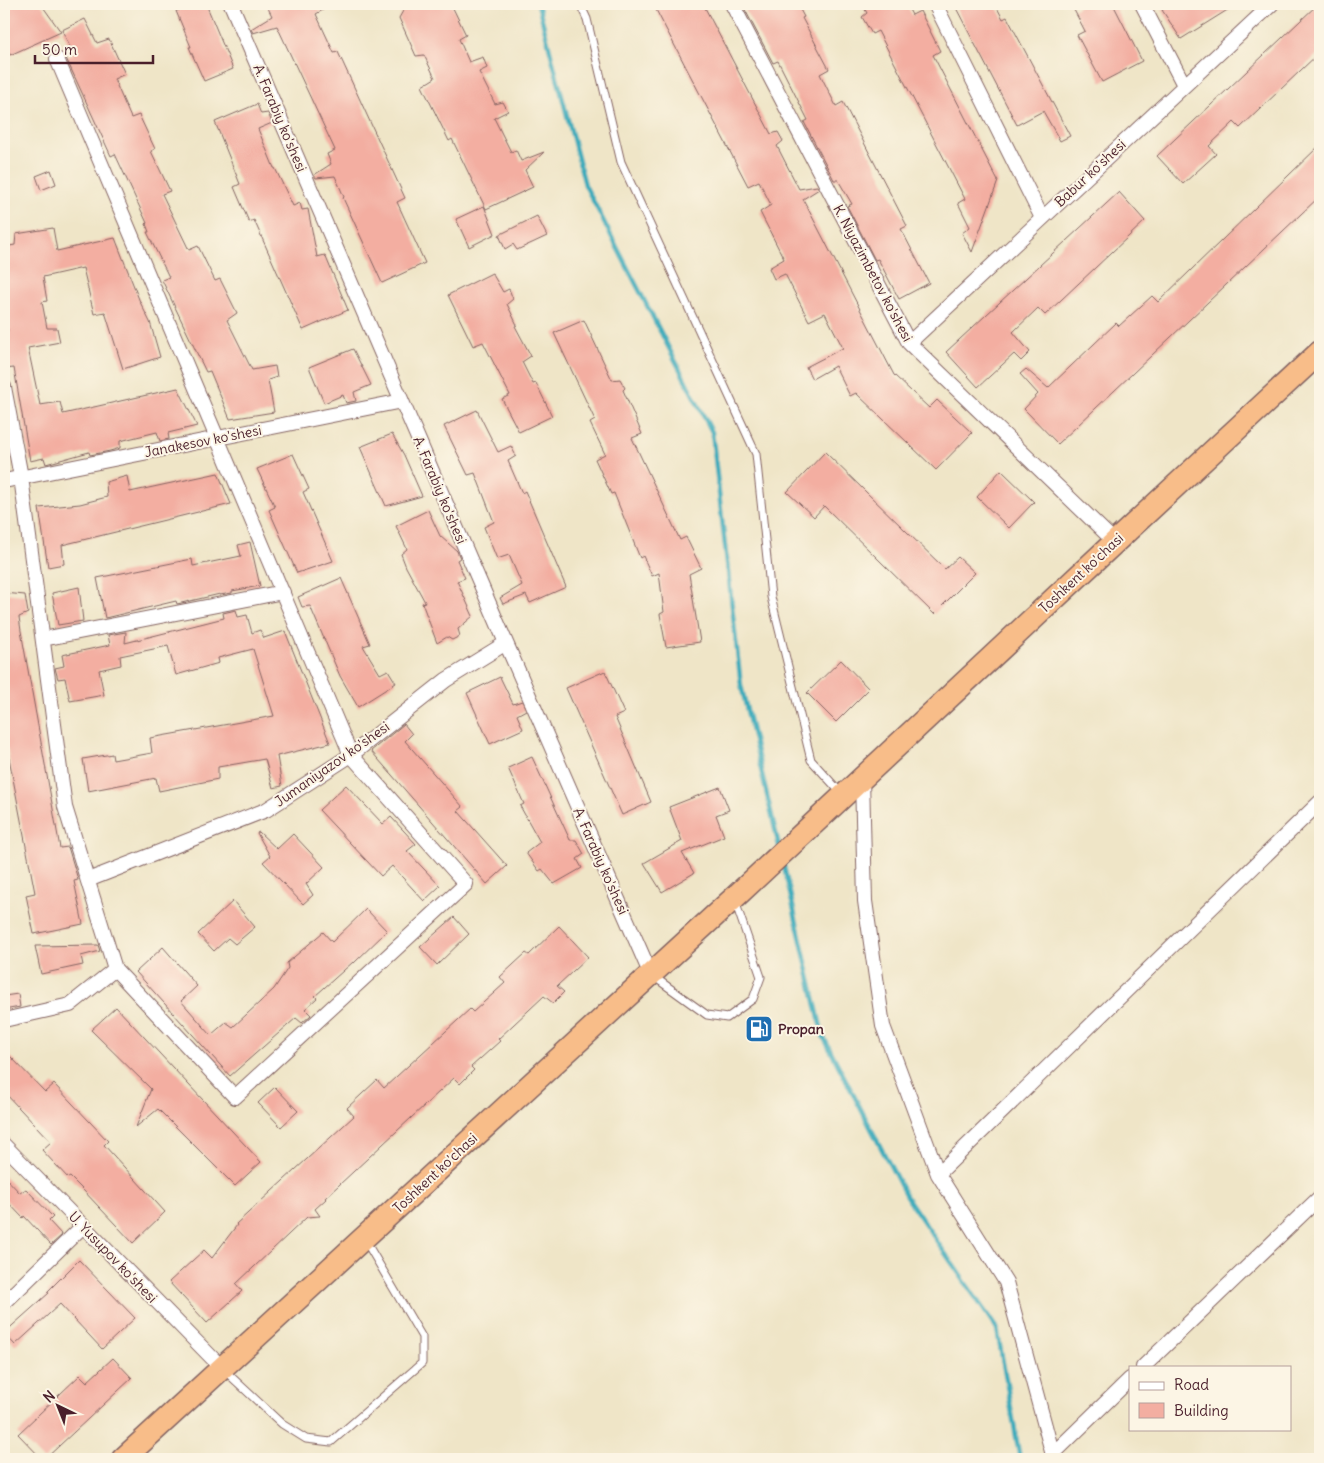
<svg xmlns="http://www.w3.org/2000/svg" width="1324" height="1463" font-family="Delius,sans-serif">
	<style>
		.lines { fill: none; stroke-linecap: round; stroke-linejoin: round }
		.stream { stroke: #3dabbb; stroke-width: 4.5 }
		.building { fill: #f3aea1 }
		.service-casing { stroke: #846462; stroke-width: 9 }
		.minor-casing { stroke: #846462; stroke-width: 16 }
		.trunk-casing { stroke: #846462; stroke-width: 25 }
		.service { stroke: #fff; stroke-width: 7 }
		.minor { stroke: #fff; stroke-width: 14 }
		.trunk { stroke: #f8bd89; stroke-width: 22 }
		.labels { text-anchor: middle; stroke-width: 4; stroke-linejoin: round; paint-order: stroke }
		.street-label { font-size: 14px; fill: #4a1f2b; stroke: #fcf5e5 }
		.poi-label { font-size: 14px; font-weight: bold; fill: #4a1f2b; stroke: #fcf5e5; text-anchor: start }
	</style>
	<rect width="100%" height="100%" fill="#fcf5e5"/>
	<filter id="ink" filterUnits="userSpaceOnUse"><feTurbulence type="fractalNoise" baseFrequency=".02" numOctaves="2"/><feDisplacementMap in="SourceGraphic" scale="10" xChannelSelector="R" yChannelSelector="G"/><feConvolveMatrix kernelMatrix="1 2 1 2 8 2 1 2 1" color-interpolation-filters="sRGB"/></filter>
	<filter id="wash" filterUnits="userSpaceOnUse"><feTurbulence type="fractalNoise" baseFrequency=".0096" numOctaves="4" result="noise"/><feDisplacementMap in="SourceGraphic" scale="20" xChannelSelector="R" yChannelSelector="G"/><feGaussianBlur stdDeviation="1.12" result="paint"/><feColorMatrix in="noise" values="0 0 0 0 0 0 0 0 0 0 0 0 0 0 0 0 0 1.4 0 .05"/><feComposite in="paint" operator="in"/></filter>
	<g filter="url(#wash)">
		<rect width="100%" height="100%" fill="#efe5c7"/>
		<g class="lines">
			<path class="stream" d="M538,4L585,185L712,432L741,685L779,846
				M783,863L823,1036L906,1196L997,1329L1020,1459"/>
		</g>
		<g id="blocks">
			<path class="building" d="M4,4H41L61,32L10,55L4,42Z
				M176,4H206L233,69L204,81L189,47H191L176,11L179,10Z
				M266,4H333L316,14L334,53L338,52L405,198L397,202L425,263L382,283L343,198L344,197L335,176L316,178L314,175L331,164L327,154L335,150L277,26L253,33L251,29L272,16Z
				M407,4H451L466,35L459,39L469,62L483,57L487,68L479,72L495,104L503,102L508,111L494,118L511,152L516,150L521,161L544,152L525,170L533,187L486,209L452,139L449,141L422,86L435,78L424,55L416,56L399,18Z
				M653,4H703L771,134L778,132L783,141L777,146L799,189L817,186L819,189L803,199L894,375L929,408L937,400L972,433L936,470L856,393L850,396L835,366L812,379L806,367L843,348L825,313L809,321L785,274L774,279L769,268L784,259L760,212L771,205L759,181L748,186Z
				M742,4H797L804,17L802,18L829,69L820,74L836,106L843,102L907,226L901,229L929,283L899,299L878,259L875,260L847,206L852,204L838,180H834L804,122L808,120L778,61L773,63Z
				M862,4H906L912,15L920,11L940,51L933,55L998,181L972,252L962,233L970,227L958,203L965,199L878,31L872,34L862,17L867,13Z
				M954,4H995L1003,19L1007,17L1070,136L1060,141L1043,111L1017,125Z
				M1082,4H1113L1142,61L1102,82L1077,35L1085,31L1074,10Z
				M1172,4H1237L1181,39L1162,10Z
				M1318,4H1320V52L1240,128L1234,122L1209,146L1216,154L1183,184L1157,156Z
				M85,19L97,43L109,39L125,74L114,79L131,118L139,115L155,149L151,151L170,191L162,194L189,250L198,246L215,281L220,279L237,313L227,320L252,370L275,366L277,377L268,380L274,412L230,419L210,371L206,372L162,280L169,277L147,232H149L146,224L147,223L115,154L111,156L66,58L73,54L62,30Z
				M257,104L261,114L268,113L272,123L258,129L274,168H275L293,206L300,203L302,210L308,209L317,257L325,255L348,310L303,330L254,220L249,222L234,187L240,184L215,122Z
				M1320,145V196L1058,444L1024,409L1038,394L1020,374L1026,369L1048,388L1116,323L1119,326L1152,296L1158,302Z
				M51,170L56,184L41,190L36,176Z
				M1119,192L1145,221L1045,315L1038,308L1013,332L1030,352L1021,361L1014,354L978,387L946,352Z
				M484,206L495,234L469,247L456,219Z
				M537,216L547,236L517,250L513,244L505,249L499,235Z
				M53,228L57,251L115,238L140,302L150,322L160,357L123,369L105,312L94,314L83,268L43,277L47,301L42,302L47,328H57L60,342L28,348L40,405L60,402L63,414L178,388L197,426L168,433L169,439L160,441L157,432L120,441V448L110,451L90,455L89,452L46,464L44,458L30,461L14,368L4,369V332L8,331L4,309V247L15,245L16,234Z
				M492,273L503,292L509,289L513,299L507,304L517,325L515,326L531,356L522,362L533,384L536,383L552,416L519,432L502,399L510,395L483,342L473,346L448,295Z
				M584,320L612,380L620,379L625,388L623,390L642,434L632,438L680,540L686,537L701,568L689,574L700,642L666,647L660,614L664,612L659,573L652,576L643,556L640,558L614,493L611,494L595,459L605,454L590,423L595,420L554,333Z
				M353,349L371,385L354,392L356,401L346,403L343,395L324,403L309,367Z
				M477,410L498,452L511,446L516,456L508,461L522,493L525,491L566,587L530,603L526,595L503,604L500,598L522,585L509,555L497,559L484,527L494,522L475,473L468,475L444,426Z
				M392,434L404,455L422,496L386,506L360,447Z
				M825,452L945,569L958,557L975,573L934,614L824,506L814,517L787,492Z
				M293,454L309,489L303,492L333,561L297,573L269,510L275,507L257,469Z
				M1001,470L1034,502L1009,528L977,497Z
				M218,473L231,504L62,545L64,564L48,567L39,508L80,504L107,497L106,482L127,476L130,492Z
				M428,510L440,536L457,551L460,558L457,560L465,578L457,581L473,616L458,629L460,636L452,640L447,637L437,643L422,603L425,602L406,567L401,554L407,549L396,526Z
				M250,542L260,586L232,591V593L220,595V594L177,604L176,601L105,618L97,578L192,559L193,566L241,556L238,545Z
				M341,578L370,644L363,646L380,674L388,670L396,683L358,707L340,676L310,606L302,607L298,597Z
				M79,587L83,621L58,625L52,593Z
				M4,593L25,595L28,613L19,617L21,631L60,848L68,847L76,873L78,880L74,881L83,924L34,934L26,895L35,893L4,732Z
				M236,610L238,617L247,615L252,633L260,630L264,638L285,631L330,743L277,756L282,786L273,788L265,759L218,767V779L159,791L156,778L88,791L83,759L112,754L113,760L152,753L150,738L274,716L253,649L218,658L219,663L176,675L168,646L120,656L121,665L99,670L104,695L70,701L65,678L58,679L55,668L64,666L62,655L110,645L108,635L126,632L125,643L224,618L223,613Z
				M841,660L869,689L836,722L807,693Z
				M605,671L624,713L615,717L651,802L622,815L566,688Z
				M500,677L513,704L522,701L526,710L517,715L523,729L490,744L467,693Z
				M404,724L412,734L405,741L463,807L458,811L507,866L487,884L371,751Z
				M532,757L570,840H576L584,854L577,859L582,868L554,884L542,869L539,871L526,853L540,842L520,806L524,804L508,768Z
				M346,785L383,824L391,817L416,844L407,851L440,886L424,901L392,866L381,876L319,810Z
				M720,787L729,810L716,815L724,836L682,853L694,873L662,892L644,863L682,841L669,807Z
				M259,832L277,849L293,834L324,867L306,884L313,895L303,904L263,862L270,856L257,833Z
				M233,901L255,927L235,944L228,938L214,951L198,934Z
				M366,909L387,931L354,963L353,962L315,996L317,998L305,1009L311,1015L302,1023L296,1018L230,1076L136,972L163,947L197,986L181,1001L211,1035L226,1022L233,1027L274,989L288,968L287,963L323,932L332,942Z
				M454,917L469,934L437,965L420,947Z
				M559,926L588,957L557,986L564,992L553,1003L544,996L498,1039L500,1041L471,1067L474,1070L460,1084L454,1078L325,1198L326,1199L315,1209L320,1216L307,1217L236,1284L242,1291L207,1323L169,1282L204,1250L212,1258L237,1225L236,1224L354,1116L347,1108L377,1080L384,1088L470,1009L473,1012L505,983L500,977L526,953L529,955Z
				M98,945L100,951L81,956L83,965L41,974L35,946Z
				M18,994L20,1007L4,1010V996Z
				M116,1007L261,1162L235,1186L158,1109L136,1127L151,1089L91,1030Z
				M10,1056L45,1092L54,1084L108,1141L104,1145L165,1212L133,1243L83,1190L70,1177L68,1178L42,1150L51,1142L4,1092V1062Z
				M275,1087L298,1111L281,1127L258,1103Z
				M4,1176L20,1193L26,1189L53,1217L49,1221L62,1235L51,1245L24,1216L23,1218L4,1198Z
				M79,1260L135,1318L102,1349L60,1304L15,1345L4,1333L49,1293L47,1292Z
				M113,1358L132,1378L45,1459H42L18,1434L80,1375L87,1382Z"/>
		</g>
	</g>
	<g filter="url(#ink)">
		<use href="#blocks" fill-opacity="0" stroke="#846462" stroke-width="1"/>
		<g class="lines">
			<defs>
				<path id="service" d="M580,4L587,19L621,162L756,454L771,597L811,760L841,793
					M653,976L707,1015L727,1018L753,999L761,977L735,901
					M224,1370L282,1424L306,1439L331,1442L422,1363V1337L365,1240"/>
				<path id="minor" d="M231,4L506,643L651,975
					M732,4L909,343L1115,542
					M935,4L1042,218
					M1142,4L1184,85
					M909,343L1272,4
					M4,387L21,477L65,807L115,969L235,1097L466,884L351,755L57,59
					M4,481L402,401
					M43,639L283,592
					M862,778L865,901L883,1026L938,1174L1006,1282L1054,1459
					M88,880L266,810L351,755L446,680L506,643
					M4,1020L70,1005L115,969
					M4,1145L222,1368
					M938,1174L1320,802
					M4,1303L83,1226
					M1143,1367L1320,1197
					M1053,1454L1130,1379"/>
				<path id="trunk" d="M123,1459L734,898L1115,542L1320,352"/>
			</defs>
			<use href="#service" class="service-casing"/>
			<use href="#minor" class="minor-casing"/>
			<use href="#trunk" class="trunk-casing"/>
			<use href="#service" class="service"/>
			<use href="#minor" class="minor"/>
			<use href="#trunk" class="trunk"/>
		</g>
	</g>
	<defs>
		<symbol id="fuel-square" viewBox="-11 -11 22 22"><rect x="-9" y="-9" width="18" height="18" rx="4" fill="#1f6fb2" stroke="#fcf5e5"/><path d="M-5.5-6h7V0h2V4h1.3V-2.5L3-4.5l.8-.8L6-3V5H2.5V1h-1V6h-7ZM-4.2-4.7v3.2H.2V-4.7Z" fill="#fff"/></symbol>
	</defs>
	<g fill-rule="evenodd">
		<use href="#fuel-square" x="743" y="1013" width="32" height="32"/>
	</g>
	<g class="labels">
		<g class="street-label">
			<text transform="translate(280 118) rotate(67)" y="5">A. Farabiy ko'shesi</text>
			<text transform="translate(1090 173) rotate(-43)" y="5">Babur ko'shesi</text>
			<text transform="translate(873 273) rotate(62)" y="5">K. Niyazimbetov ko'shesi</text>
			<text transform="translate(203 441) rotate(-11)" y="5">Janakesov ko'shesi</text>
			<text transform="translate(440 490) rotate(67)" y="5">A. Farabiy ko'shesi</text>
			<text transform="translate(1081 573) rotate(-43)" y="5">Toshkent ko'chasi</text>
			<text transform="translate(332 764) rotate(-35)" y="5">Jumaniyazov ko'shesi</text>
			<text transform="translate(601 861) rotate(66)" y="5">A. Farabiy ko'shesi</text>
			<text transform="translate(435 1173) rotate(-43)" y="5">Toshkent ko'chasi</text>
			<text transform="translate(113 1257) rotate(46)" y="5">U. Yusupov ko'shesi</text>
		</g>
		<g class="poi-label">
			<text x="778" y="1034">Propan</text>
		</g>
	</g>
	<rect width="1324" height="1463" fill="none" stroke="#fcf5e5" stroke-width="20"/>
	<rect x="1129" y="1366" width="162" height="65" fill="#fcf5e5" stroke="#b59f9b"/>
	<rect x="1139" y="1382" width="25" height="8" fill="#ffffff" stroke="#b59f9b"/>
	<text x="1174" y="1390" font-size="15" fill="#4a1f2b">Road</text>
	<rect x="1139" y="1403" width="25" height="15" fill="#f3aea1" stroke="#b59f9b"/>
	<text x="1174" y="1416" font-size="15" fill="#4a1f2b">Building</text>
	<g transform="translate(58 1406) rotate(317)" stroke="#fcf5e5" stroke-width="4" paint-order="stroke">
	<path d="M0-4L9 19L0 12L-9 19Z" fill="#4a1f2b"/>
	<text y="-8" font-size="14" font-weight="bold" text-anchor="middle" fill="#4a1f2b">N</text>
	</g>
	<path d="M35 55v8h118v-8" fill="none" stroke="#4a1f2b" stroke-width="2.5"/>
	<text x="42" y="55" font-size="15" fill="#4a1f2b" stroke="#fcf5e5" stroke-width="4" paint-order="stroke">50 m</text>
</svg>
